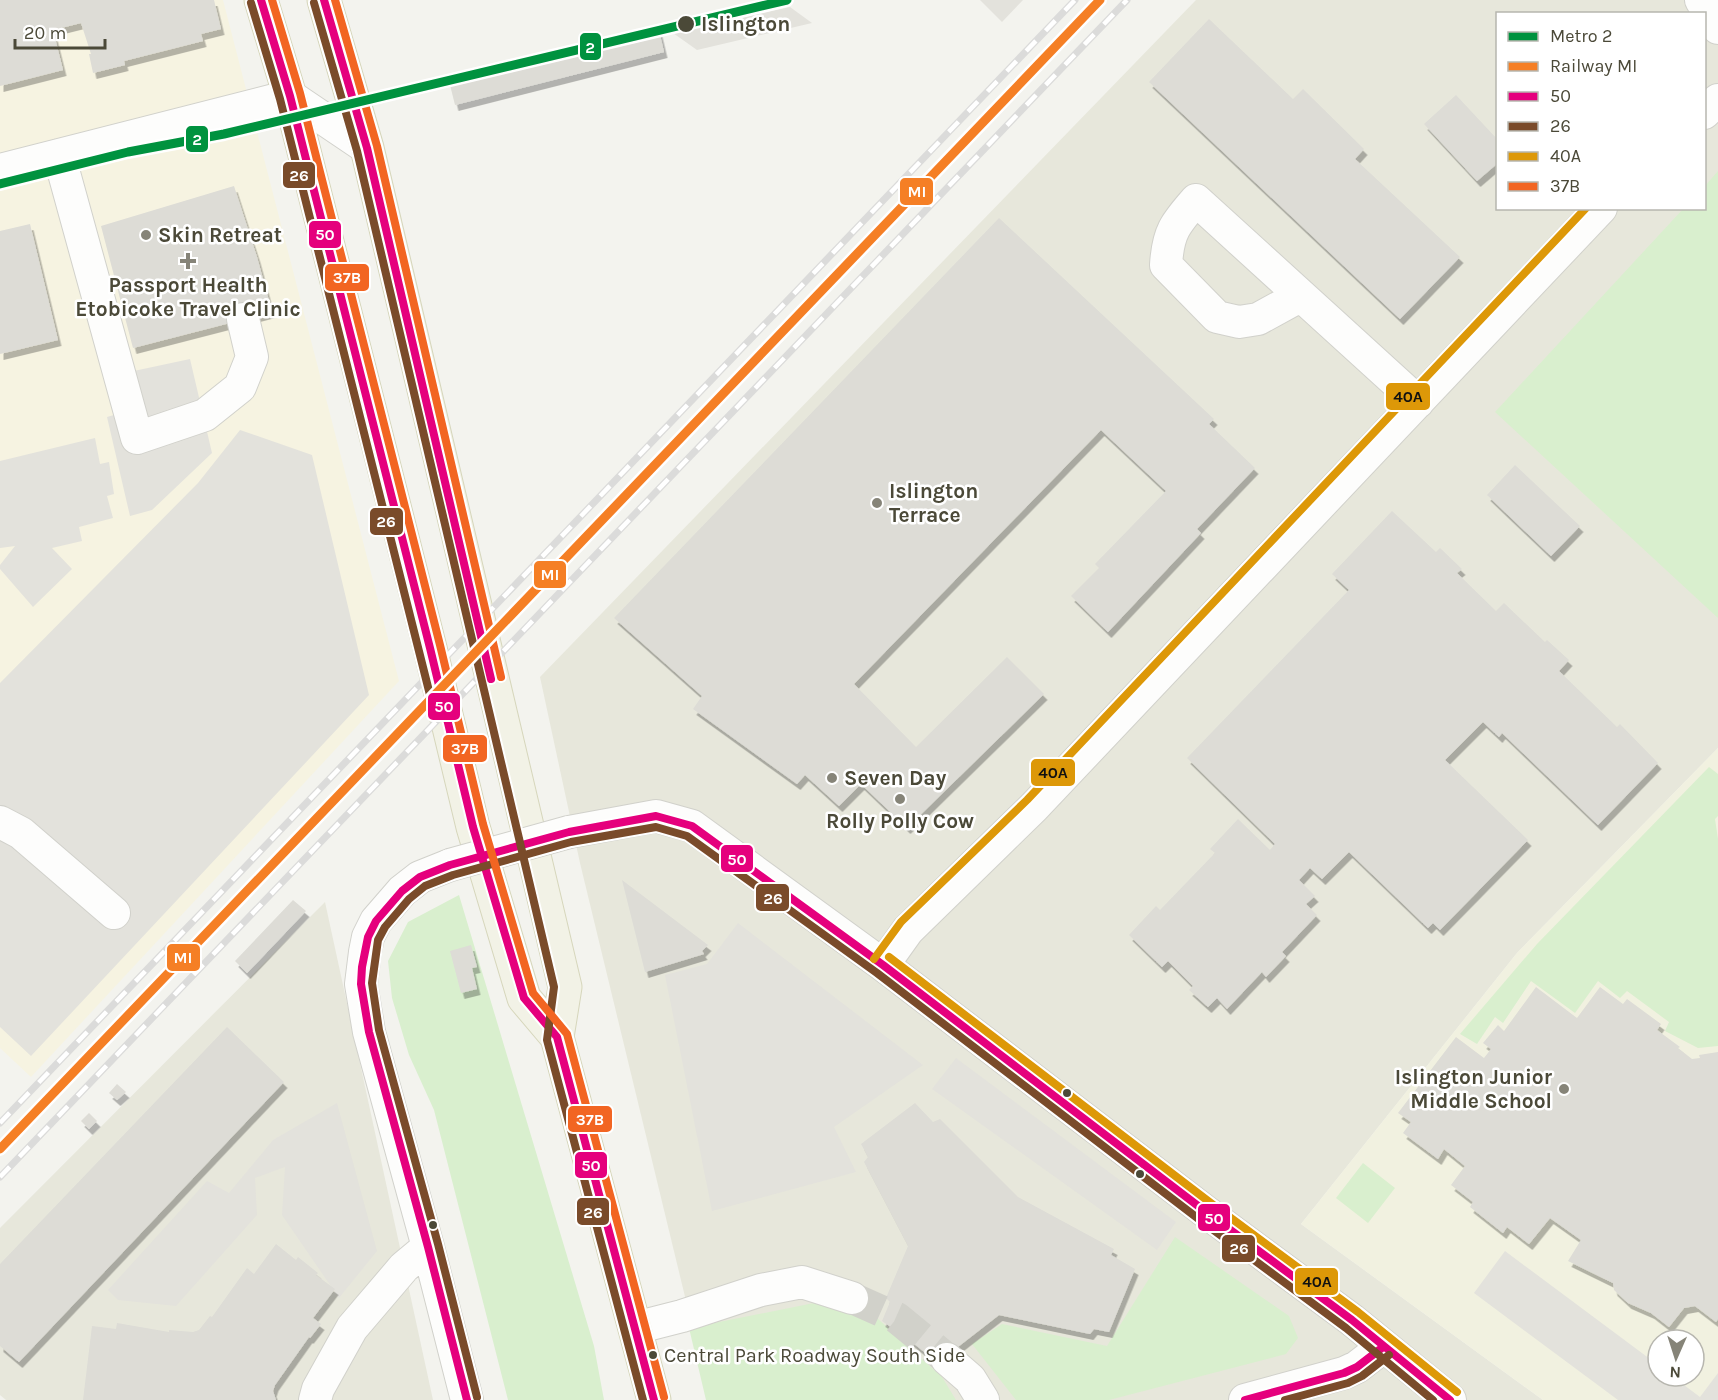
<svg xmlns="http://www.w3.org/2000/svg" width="1718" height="1400" font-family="Karla,sans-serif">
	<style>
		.residential { fill: #e7e7db; fill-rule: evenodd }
		.commercial { fill: #f6f3e1 }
		.education { fill: #f1f1e0; fill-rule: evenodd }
		.green { fill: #d9efce }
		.parking { fill: #e3e2dc }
		.building { fill: #dddcd6; filter: url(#shadow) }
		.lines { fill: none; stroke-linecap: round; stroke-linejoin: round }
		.minor-tunnel { stroke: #d1d1ca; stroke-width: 32; stroke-dasharray: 32 16; stroke-linecap: butt }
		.minor-casing { stroke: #d1d1cb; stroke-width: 34 }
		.major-casing { stroke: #d6d6bb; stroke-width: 35 }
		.minor { stroke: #fdfdfc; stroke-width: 32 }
		.major { stroke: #f2f2e6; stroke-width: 33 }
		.rail-casing { stroke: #dbdbda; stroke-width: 7 }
		.rail { stroke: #fff; stroke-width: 4.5; stroke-dasharray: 14; stroke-linecap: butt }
		.minor-bridge-casing { stroke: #d1d1cb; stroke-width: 34; stroke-linecap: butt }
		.minor-bridge { stroke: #fdfdfc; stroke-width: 32 }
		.bus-1-casing { stroke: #fff; stroke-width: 12 }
		.bus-2-casing { stroke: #fff; stroke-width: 12 }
		.bus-3-casing { stroke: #fff; stroke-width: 12 }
		.bus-4-casing { stroke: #fff; stroke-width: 12 }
		.bus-1 { stroke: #e5007d; stroke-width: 8 }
		.bus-2 { stroke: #7a4b2a; stroke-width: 8 }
		.bus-3 { stroke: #dd9808; stroke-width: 8 }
		.bus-4 { stroke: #f26522; stroke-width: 8 }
		.rail-1-casing { stroke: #fff; stroke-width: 14 }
		.rail-1 { stroke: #f57f25; stroke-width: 9 }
		.metro-1-casing { stroke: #fff; stroke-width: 14 }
		.metro-1 { stroke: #00923f; stroke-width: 9 }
		.stop-dot { fill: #4b4938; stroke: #fff; stroke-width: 2 }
		.poi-dot { fill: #868478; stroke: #fff; stroke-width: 2 }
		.labels { text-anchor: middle; stroke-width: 5; stroke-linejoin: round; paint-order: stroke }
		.bus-label { font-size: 20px; fill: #4b4938; stroke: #fff; text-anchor: start }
		.stop-label { font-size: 21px; font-weight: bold; fill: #4b4938; stroke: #fff; text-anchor: start }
		.poi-label { font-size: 21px; font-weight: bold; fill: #4b4938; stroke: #fff; text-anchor: start }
		.line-badge { stroke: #fff; stroke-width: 2 }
		.badge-label { font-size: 16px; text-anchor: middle; font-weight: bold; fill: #fff }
		.pale-badge-label { font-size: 16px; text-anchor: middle; font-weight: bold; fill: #111 }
	</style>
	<defs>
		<filter id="shadow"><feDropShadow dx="3.5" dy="6" stdDeviation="0" flood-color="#0004"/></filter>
	</defs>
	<rect width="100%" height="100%" fill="#f3f3ee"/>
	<path class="residential" d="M1196,0H1718V748L1517,953L1301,1224L1543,1400H710L580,863L540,677ZM1498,14H1704V208H1498Z
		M325,902L433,1400H6L0,1395V1228Z"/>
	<path class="commercial" d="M0,0H223L399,681L31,1077L0,1048Z"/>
	<path class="education" d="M1718,748V1400H1543L1301,1224L1517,953ZM1658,1340H1694V1376H1658Z"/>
	<path class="green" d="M1718,171V618L1495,412L1683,209L1704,208L1705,186Z
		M1709,767L1718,774V816L1715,819L1718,839V1046L1698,1048L1665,1031L1669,1022L1627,991L1620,998L1598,981L1575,1013L1531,981L1503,1023L1495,1017L1477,1044L1460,1034L1537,944Z
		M459,895L594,1346L604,1400H508L434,1110L409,1055L392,998L388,961L408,922Z
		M1363,1163L1395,1188L1368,1223L1336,1198Z
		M1175,1237L1289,1316L1298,1338L1286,1354L1109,1400H1016L972,1344L1002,1324L1107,1346Z
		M819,1302L877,1318L942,1377L956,1400H706L689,1328Z"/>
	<path class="parking" d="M980,0H1023L1002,22Z
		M790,7L812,23L697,50L673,33Z
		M190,359L212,453L152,510L130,516L107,417L124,412L115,375Z
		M240,430L312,455L369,695L31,1056L0,1027V683L198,483Z
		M95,438L100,464L109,462L114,494L107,496L113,518L79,527L82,541L52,548L72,569L33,607L0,569V565L15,546L0,548V461Z
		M738,923L923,1065L834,1127L856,1172L712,1211L665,975L707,964Z
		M956,1058L1176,1222L1157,1250L932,1089Z
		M337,1103L377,1251L339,1298L282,1215L285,1167L255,1178L257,1215L176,1306L118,1300L108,1290L207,1181L229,1193L273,1140Z
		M1505,1251L1658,1365V1376H1672L1700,1397L1718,1373V1400H1618L1474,1293Z"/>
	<path class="building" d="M0,0H214L221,29L201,34L203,41L124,61L125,65L93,73L89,54H91L81,23L53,30L63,70L0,86Z
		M1209,19L1293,99L1303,89L1364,149L1355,159L1460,257L1400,319L1149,82Z
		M659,31L664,52L455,105L450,85Z
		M1456,95L1498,140V163L1477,181L1424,124Z
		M234,186L257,257L272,312L133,348L101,226Z
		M999,218L1214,419L1209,424L1255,468L1197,529L1201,533L1108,632L1071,596L1099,568L1095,564L1166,491L1101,430L854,684L916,747L1007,657L1044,694L907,828L861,784L839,806L805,775L797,784L693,709L702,696L614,618Z
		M30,224L58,340L0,354V231Z
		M1515,465L1580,526L1551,556L1487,495Z
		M1392,511L1436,552L1440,548L1462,569L1457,573L1496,611L1504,603L1545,642L1547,640L1569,660L1559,671L1617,727L1620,724L1658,763L1598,825L1502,733L1499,737L1483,722L1445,760L1528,840L1440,930L1433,923L1428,928L1349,852L1322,879L1310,868L1299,880L1315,896L1306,904L1317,915L1282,952L1286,956L1266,977L1262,972L1227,1009L1217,998L1208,1007L1189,990L1193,986L1168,961L1162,967L1129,935L1156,906L1160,910L1215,853L1210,849L1238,819L1270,850L1275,844L1187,758L1349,590L1332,574Z
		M622,880L708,945L702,951L704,954L645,972Z
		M293,900L306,911L247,973L235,961Z
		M471,945L477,967L472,968L477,989L461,993L450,951Z
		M1536,987L1577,1018L1600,987L1623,1004L1627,999L1661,1024L1657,1030L1680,1047L1678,1048L1692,1059L1700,1058L1699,1055L1718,1052V1319L1716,1322L1695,1306L1684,1308L1669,1327L1651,1313L1628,1303L1614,1290L1613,1283L1568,1261L1581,1240L1550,1218L1529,1244L1507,1227L1503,1233L1470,1207L1473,1202L1451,1185L1465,1166L1444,1149L1438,1159L1403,1133L1411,1122L1398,1113L1456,1037L1484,1058L1491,1049L1483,1043L1498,1025L1504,1031Z
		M227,1027L284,1082L19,1362L0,1346V1264Z
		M117,1084L126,1092L117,1100L109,1093Z
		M915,1103L933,1122L940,1119L1018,1197L1114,1249L1111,1255L1135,1269L1109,1332L1094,1329L1090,1334L999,1315L954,1350L934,1360L907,1338L882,1321L890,1302L886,1298L908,1246L864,1162L868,1157L861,1144Z
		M89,1113L97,1121L89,1129L81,1121Z
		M276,1244L296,1260L298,1257L318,1273L316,1275L335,1289L313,1318L321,1324L310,1338L309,1337L275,1385L273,1391L276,1400H83L92,1326L116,1329L117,1323L169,1332V1330L193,1332L199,1330L210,1316L212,1317L247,1268L254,1274Z"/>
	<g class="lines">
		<path class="minor-tunnel" d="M852,1298L897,1318L947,1359"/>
		<defs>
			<path id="minor" d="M1701,0L1718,28
				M1704,113L1718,100
				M59,155L137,438L205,415L240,387L252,357L243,319
				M0,170L290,96L367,148
				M1300,296L1258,319L1239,322L1217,317L1166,265C1168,232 1175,224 1196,200L1418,402
				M0,822L21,833L114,913
				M569,832L656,816L692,826L883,965L1206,1212L1352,1320L1450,1400
				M450,865L420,877L402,891L376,921L368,937L365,952L361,984L369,1032L428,1247L467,1400
				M883,965L908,930L1034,807L1601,208
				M635,1328L682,1316L761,1290L802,1282L852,1298
				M947,1359L970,1379L983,1400
				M315,1400L318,1389L352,1328L404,1267L428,1247
				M1245,1400L1344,1373L1357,1367L1383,1347"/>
			<path id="major" d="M261,0L290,96L430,648L473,827L524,998L557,1037
				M324,0L367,148L565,987L557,1037L654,1400"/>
		</defs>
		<use href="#minor" class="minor-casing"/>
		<use href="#major" class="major-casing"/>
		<use href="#minor" class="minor"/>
		<use href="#major" class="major"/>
		<defs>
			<path id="rail" d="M0,1123L1075,0
				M0,1177L1127,0"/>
		</defs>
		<use href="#rail" class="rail-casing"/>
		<use href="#rail" class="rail"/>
		<defs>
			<path id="minor-bridge" d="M450,865L569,832"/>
		</defs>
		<use href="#minor-bridge" class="minor-bridge-casing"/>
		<use href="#minor-bridge" class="minor-bridge"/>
		<defs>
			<path id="bus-1" d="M261,0L290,96L430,648L473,827L524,998L557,1037L654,1400
				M324,0L367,148L491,679
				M467,1400L428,1247L369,1032L361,984L362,967L368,937L376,921L402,891L420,877L450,865L569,832L656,816L692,826L883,965L1206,1212L1352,1320L1450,1400
				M1245,1400L1344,1373L1357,1367L1383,1347"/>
			<path id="bus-2" d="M251,3L280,99L430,695
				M314,3L357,151L554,987L547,1040L643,1400
				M477,1397L438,1244L379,1030L372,983L378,940L385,927L409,899L425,886L453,875L571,842L656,827L687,836L877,973L1200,1220L1346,1328L1433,1400
				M1285,1400L1348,1383L1362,1376L1389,1355"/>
			<path id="bus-3" d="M889,957L1212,1204L1358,1312L1457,1392
				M874,959L901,922L1027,800L1586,208"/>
			<path id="bus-4" d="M272,0L300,93L440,645L483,824L533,993L567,1034L664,1397
				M335,0L377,146L501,677"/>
		</defs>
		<use href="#bus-1" class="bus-1-casing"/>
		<use href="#bus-2" class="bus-2-casing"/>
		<use href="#bus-3" class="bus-3-casing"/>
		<use href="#bus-4" class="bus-4-casing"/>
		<use href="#bus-1" class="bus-1"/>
		<use href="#bus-2" class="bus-2"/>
		<use href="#bus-3" class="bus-3"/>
		<use href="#bus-4" class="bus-4"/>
		<defs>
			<path id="rail-1" d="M0,1149L1100,0"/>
		</defs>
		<use href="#rail-1" class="rail-1-casing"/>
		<use href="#rail-1" class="rail-1"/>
		<defs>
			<path id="metro-1" d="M0,184L128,152L224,134L787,0"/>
		</defs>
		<use href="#metro-1" class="metro-1-casing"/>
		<use href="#metro-1" class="metro-1"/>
	</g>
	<g class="stop-dot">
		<circle cx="686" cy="24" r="9"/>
		<circle cx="1067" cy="1093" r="5"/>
		<circle cx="1140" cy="1174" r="5"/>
		<circle cx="433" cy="1225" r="5"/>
		<circle cx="653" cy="1355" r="5"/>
	</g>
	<g class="poi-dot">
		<circle cx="146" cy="235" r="6"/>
		<path d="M185 252h6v6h6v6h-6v6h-6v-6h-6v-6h6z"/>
		<circle cx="877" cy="503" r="6"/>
		<circle cx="832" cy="778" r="6"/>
		<circle cx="900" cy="799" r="6"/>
		<circle cx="1564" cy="1089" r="6"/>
	</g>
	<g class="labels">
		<g class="bus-label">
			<text x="664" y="1362">Central Park Roadway South Side</text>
		</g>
		<g class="stop-label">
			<text x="701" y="31">Islington</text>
		</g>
		<g class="poi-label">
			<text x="158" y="242">Skin Retreat</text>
			<text x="188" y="292" text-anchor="middle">Passport Health<tspan x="188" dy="24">Etobicoke Travel Clinic</tspan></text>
			<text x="889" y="498">Islington<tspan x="889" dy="24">Terrace</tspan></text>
			<text x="844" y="785">Seven Day</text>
			<text x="900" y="828" text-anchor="middle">Rolly Polly Cow</text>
			<text x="1552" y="1084" text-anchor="end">Islington Junior<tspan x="1552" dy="24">Middle School</tspan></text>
		</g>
	</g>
	<g class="line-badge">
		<rect x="579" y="32" width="23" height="29" rx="6" fill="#00923f"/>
		<rect x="185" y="125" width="24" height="28" rx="6" fill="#00923f"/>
		<rect x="282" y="161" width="34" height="28" rx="6" fill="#7a4b2a"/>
		<rect x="899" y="177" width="35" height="29" rx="6" fill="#f57f25"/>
		<rect x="308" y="220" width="34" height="29" rx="6" fill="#e5007d"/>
		<rect x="324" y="263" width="46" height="29" rx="6" fill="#f26522"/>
		<rect x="1385" y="382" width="46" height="29" rx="6" fill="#dd9808"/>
		<rect x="369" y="507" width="35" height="29" rx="6" fill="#7a4b2a"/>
		<rect x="533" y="560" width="34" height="29" rx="6" fill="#f57f25"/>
		<rect x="427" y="692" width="34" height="29" rx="6" fill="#e5007d"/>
		<rect x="442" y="734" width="46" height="29" rx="6" fill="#f26522"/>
		<rect x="1030" y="758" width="46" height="29" rx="6" fill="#dd9808"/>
		<rect x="720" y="844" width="34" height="29" rx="6" fill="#e5007d"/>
		<rect x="755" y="883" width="35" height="29" rx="6" fill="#7a4b2a"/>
		<rect x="166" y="943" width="35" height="29" rx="6" fill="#f57f25"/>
		<rect x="567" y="1105" width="46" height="28" rx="6" fill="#f26522"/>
		<rect x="574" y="1151" width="34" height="28" rx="6" fill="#e5007d"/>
		<rect x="576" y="1197" width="34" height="29" rx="6" fill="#7a4b2a"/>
		<rect x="1197" y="1203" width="34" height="29" rx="6" fill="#e5007d"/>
		<rect x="1221" y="1234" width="35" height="29" rx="6" fill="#7a4b2a"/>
		<rect x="1294" y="1267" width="45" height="29" rx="6" fill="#dd9808"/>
	</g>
	<g class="badge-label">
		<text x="590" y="53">2</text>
		<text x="197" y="145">2</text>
		<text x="299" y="181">26</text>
		<text x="917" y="197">MI</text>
		<text x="325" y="240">50</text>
		<text x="347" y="283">37B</text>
		<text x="386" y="527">26</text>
		<text x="550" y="580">MI</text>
		<text x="444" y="712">50</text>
		<text x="465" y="754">37B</text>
		<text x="737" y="865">50</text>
		<text x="773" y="904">26</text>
		<text x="183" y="963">MI</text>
		<text x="590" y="1125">37B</text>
		<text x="591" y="1171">50</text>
		<text x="593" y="1218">26</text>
		<text x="1214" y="1224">50</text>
		<text x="1239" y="1254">26</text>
	</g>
	<g class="pale-badge-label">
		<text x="1408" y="402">40A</text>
		<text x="1053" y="778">40A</text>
		<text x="1317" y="1287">40A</text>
	</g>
	<rect x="1496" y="12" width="210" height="198" fill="#ffffff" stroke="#b7b6af" stroke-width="1.5"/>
	<rect x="1508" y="32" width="30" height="9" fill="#00923f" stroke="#b7b6af" stroke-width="1.5"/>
	<text x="1550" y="42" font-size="18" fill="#4b4938">Metro 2</text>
	<rect x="1508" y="62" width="30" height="9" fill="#f57f25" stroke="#b7b6af" stroke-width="1.5"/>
	<text x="1550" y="72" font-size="18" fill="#4b4938">Railway MI</text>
	<rect x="1508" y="92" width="30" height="9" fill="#e5007d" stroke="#b7b6af" stroke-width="1.5"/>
	<text x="1550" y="102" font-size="18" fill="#4b4938">50</text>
	<rect x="1508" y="122" width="30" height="9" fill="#7a4b2a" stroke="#b7b6af" stroke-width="1.5"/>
	<text x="1550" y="132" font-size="18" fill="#4b4938">26</text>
	<rect x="1508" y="152" width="30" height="9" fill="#dd9808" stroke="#b7b6af" stroke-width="1.5"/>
	<text x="1550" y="162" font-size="18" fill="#4b4938">40A</text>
	<rect x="1508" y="182" width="30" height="9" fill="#f26522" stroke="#b7b6af" stroke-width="1.5"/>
	<text x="1550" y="192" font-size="18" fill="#4b4938">37B</text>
	<g transform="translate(1676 1358) rotate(183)"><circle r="28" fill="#ffffff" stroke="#b7b6af" stroke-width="1.5"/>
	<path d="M0-4.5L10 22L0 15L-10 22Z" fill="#868478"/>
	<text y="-9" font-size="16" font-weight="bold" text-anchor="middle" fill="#4b4938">N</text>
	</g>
	<path d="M15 39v9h90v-9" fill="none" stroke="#4b4938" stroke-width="3"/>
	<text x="24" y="39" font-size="18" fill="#4b4938" stroke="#ffffff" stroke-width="4.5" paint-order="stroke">20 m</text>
</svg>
